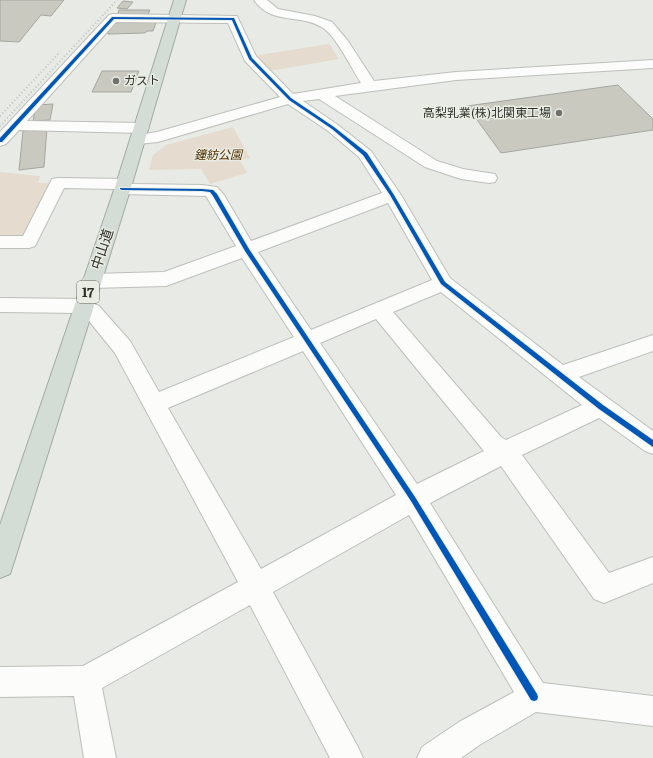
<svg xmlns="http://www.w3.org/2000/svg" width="653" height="758" font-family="Literata,'Noto Sans JP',serif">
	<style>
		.green { fill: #e5dbce }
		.building { fill: #c9c9c0; stroke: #a5a6a1 }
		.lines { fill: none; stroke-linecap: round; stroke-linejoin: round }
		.minor-casing { stroke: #bdbfba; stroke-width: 2 }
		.highway-casing { stroke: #a2aca2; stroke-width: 2 }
		.minor { fill: #fcfcfb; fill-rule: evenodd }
		.highway { fill: #d3dcd5; fill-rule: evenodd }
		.rail { stroke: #c1c1c0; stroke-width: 2; stroke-dasharray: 1 2.5; stroke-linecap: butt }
		.cycleway-casing { stroke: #e9ede3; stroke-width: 2 }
		.cycleway { fill: #0057b8; fill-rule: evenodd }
		.poi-dot { fill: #70716d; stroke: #e9ede3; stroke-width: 1.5 }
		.labels { text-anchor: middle; stroke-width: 3; stroke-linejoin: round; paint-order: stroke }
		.far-poi-label { font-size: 12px; fill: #2f302c; stroke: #e9ede3; text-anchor: start }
		.far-park-label { font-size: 12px; font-style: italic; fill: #523003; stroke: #e9ede3 }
		.shield { fill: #e9ede3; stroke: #676963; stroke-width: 1 }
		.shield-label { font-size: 13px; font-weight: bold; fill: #2f302c }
		.street-label { font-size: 14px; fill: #2f302c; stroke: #e9ede3 }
	</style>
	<rect width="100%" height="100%" fill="#e8ebe5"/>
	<path class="green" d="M329,44L339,59L270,71L256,58L259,55Z
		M233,127L250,158L240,160L247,173L210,184L201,169L149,170L153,155L166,145Z
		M0,172L40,176L38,183H54L26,240H0Z"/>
	<path class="building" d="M0,0H64L51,16L41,15L19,42L0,41Z
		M123,1L133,2L127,9L117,8Z
		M119,10H150L147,16H117Z
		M118,20H157L153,31H147L145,33L108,34V31H105Z
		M102,71H139L131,92H92Z
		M618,85L653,119V130L501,153L467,106Z
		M53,104L50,120L33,121L36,105Z
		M47,128L44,167L19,170L23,131Z"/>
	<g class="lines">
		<defs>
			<path id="minor" d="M254,0H267L278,9L315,16L332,22L348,41L374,81L456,72L653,60V68L456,80L335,96L437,161L463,169L495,174L497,178L495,182L489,183L461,179L425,167L319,99L303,101L338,125L371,151L401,195L450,278L563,365L653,335V351L579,377L653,431V454L645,451L599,418L522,455L609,573L653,557V583L604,603L594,599L501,466L430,503L543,683L653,696V726L536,712L481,744L461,758H417L422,747L459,722L514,692L409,515L273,592L358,747L363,758H330L250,605L102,688L116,758H84L74,696L0,697V667L83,666L238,582L115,353L85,316L80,313L0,312V298L83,299L99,306L130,341L159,392L294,337L242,258L166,286L92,288L85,286L82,281L85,276L92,274L164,272L236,246L206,196L122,194L116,193L114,189L64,188L35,246L29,248H0V236H23L50,183L52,179L58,178L124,179L130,180L132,184L202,185L217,187L224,195L251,241L382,193L359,157L328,131L288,104L158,142L138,144L132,142L130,139L132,136L157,132L280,97L245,61L228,23L116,22L27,121L141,123L146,125L149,128L146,131L141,133L19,130L6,144L0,146V132L109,15L113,14L237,16L256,56L293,94L361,83C352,69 336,36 323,28C301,13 272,26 254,0ZM388,203L432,280L311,330L258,252ZM441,292L582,405L506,440L501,437L393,312ZM376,319L484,451L417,484L320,343ZM303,351L396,495L261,569L168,408Z"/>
			<path id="highway" d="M174,0H186L132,184L13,565L10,574L0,578V525L116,184Z"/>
		</defs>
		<use href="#minor" class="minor-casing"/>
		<use href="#highway" class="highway-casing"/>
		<use href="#minor" class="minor"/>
		<use href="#highway" class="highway"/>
		<path class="rail" d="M0,116L60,52
			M0,126L117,0"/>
		<defs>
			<path id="cycleway" d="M112,17L234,18L252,58L291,98L334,127L367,153L394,195L445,282L603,405L653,440V447L599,409L441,284L390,195L363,155L332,129L289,100L249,59L232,20L114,19L2,142H0V138Z
				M120,188L202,189L213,190L217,194L249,249L415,497L537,694L538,697L537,700L534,701L531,700L411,501L245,251L213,196L210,192L202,191L122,190L120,189Z"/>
		</defs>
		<use href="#cycleway" class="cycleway-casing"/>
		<use href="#cycleway" class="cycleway"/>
	</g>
	<g class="poi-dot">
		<circle cx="116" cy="81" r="4"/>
		<circle cx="559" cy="113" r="4"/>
	</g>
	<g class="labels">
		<g class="far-poi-label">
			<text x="124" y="85">ガスト</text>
			<text x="551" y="117" text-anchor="end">高梨乳業(株)北関東工場</text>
		</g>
		<g class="far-park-label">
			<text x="218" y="159">鐘紡公園</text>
		</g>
		<rect class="shield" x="77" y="281" width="22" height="22" rx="3"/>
		<g class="shield-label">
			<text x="88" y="297">17</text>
		</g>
		<g class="street-label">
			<text transform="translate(102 249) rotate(-72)" y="5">中山道</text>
		</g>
	</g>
</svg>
